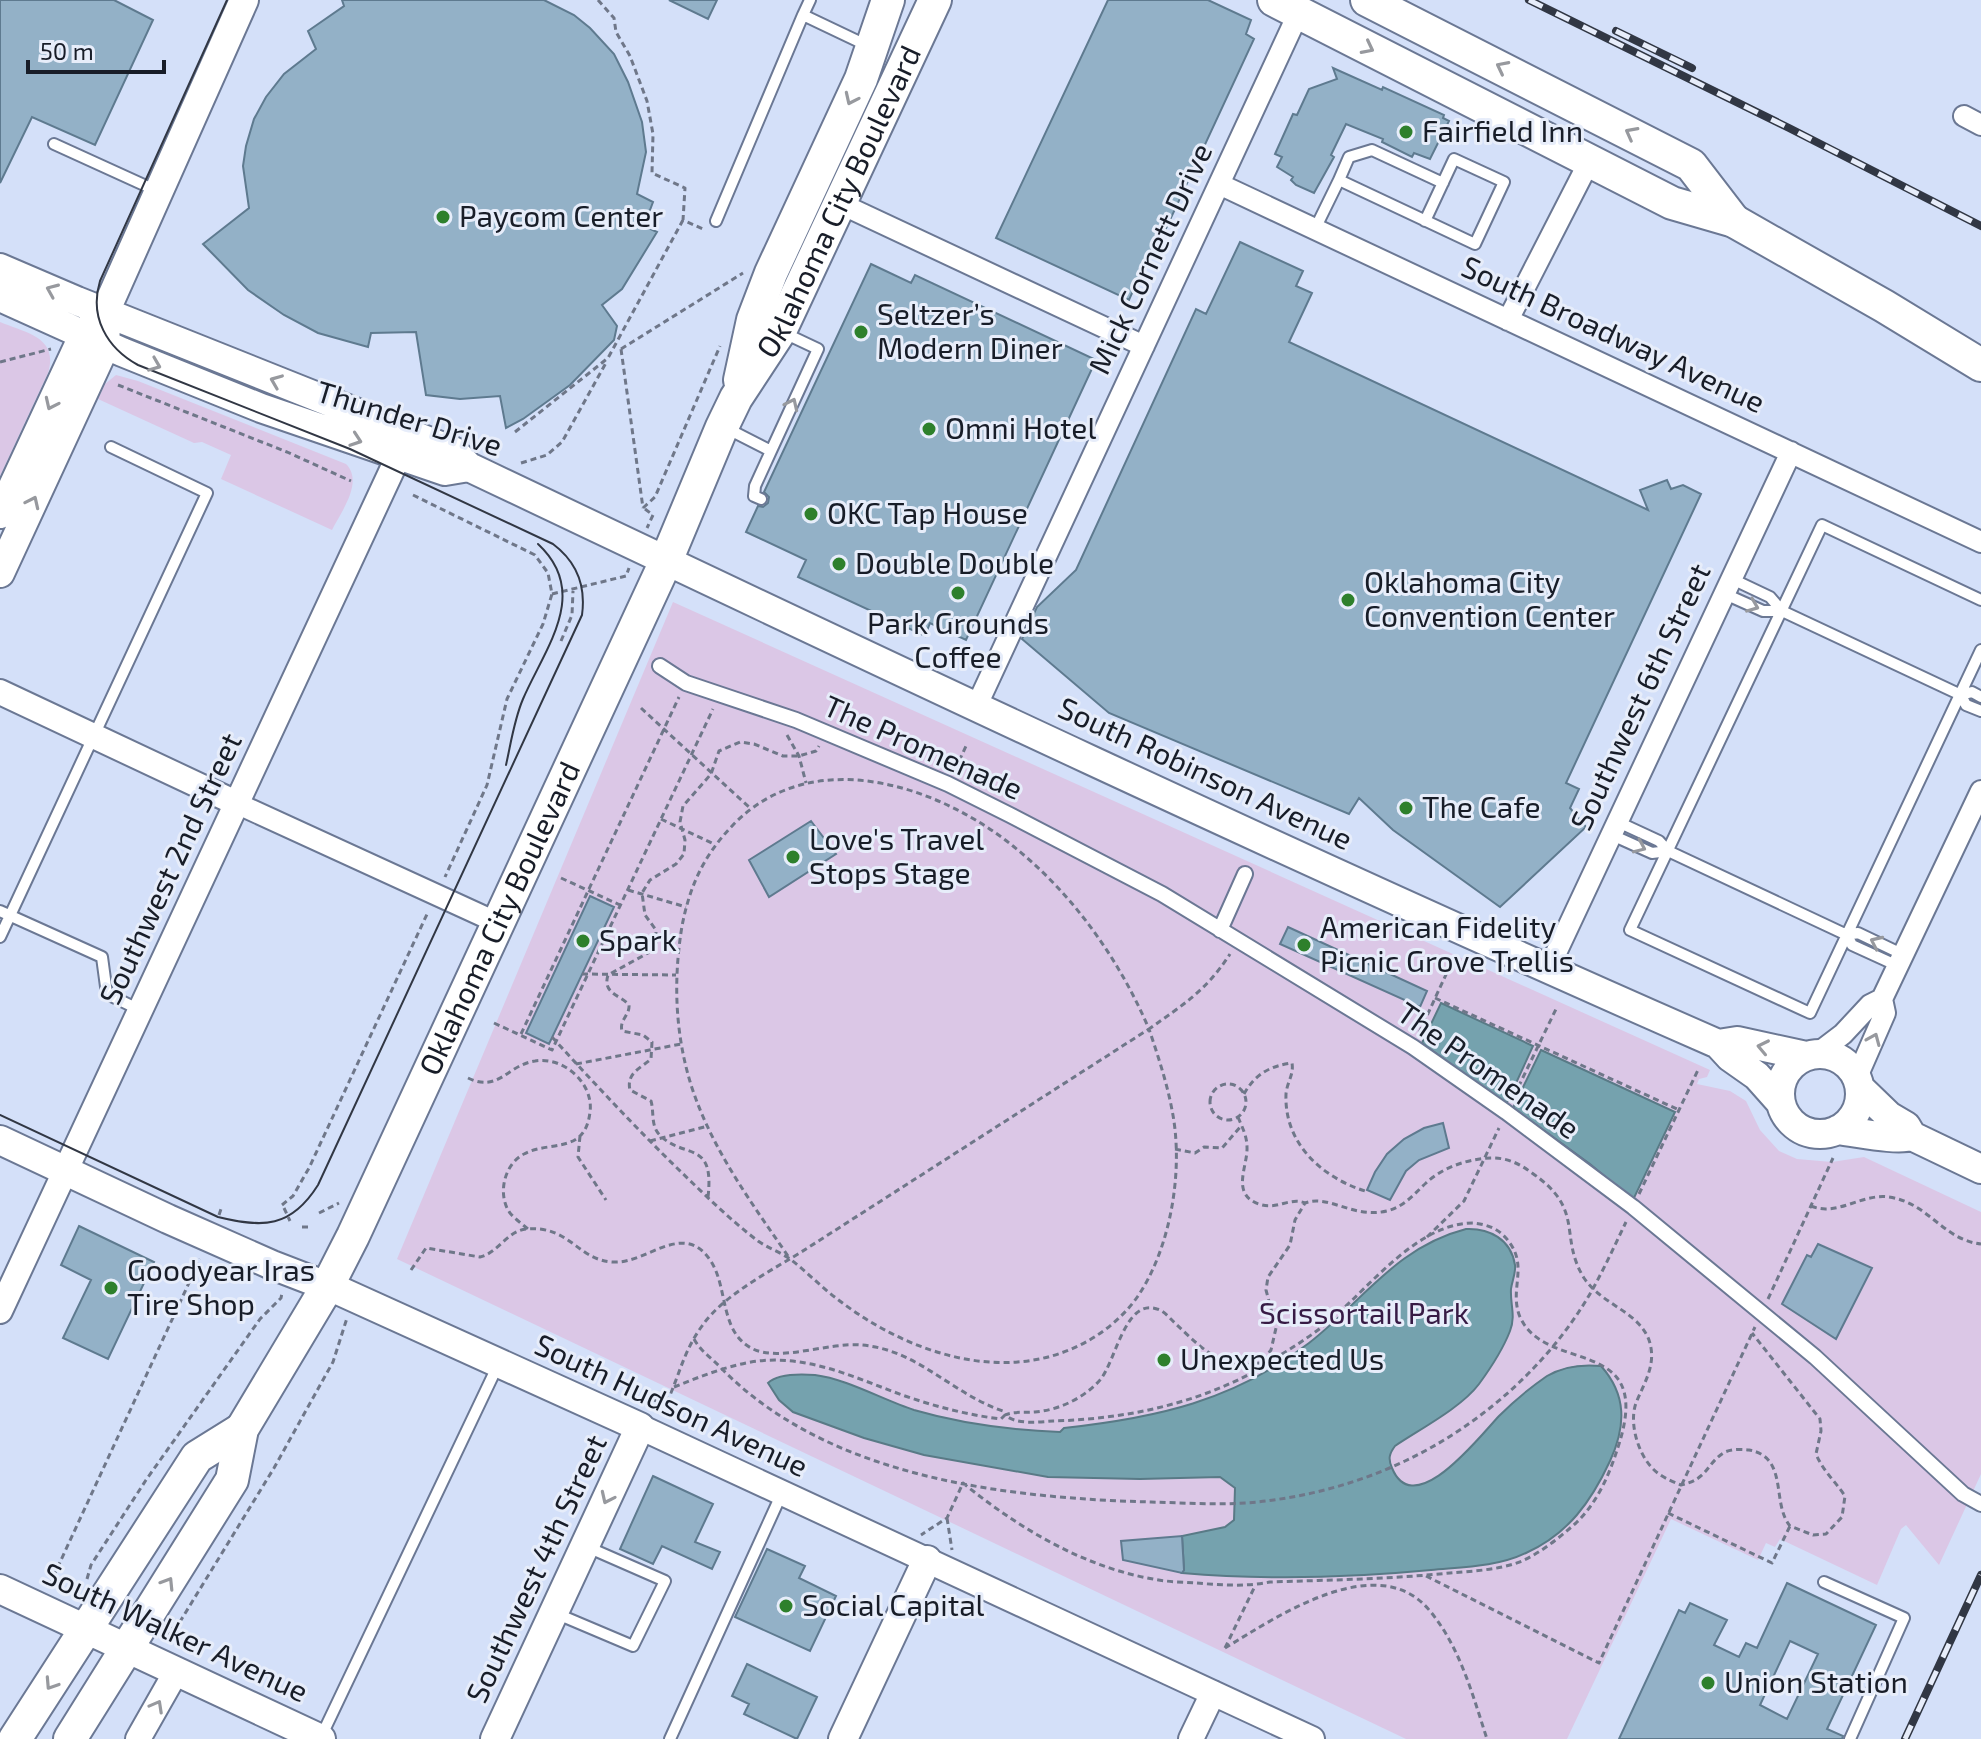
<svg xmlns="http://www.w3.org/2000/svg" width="1981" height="1739" font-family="'Exo 2',sans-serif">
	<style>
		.green { fill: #dbc7e6 }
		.water { fill: #75a2ae; stroke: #597a86; stroke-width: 2 }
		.building { fill: #93b1c7; stroke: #5e7a8f; stroke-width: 2; fill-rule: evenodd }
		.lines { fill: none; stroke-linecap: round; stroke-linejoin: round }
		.service-casing { stroke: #6b7894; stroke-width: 14 }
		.pedestrian-casing { stroke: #6b7894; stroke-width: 18 }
		.minor-casing { stroke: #6b7894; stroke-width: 24 }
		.tertiary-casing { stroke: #6b7894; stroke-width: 28 }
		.secondary-casing { stroke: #6b7894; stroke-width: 32 }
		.primary-casing { stroke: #6b7894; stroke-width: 36 }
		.path { stroke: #6f7789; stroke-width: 3; stroke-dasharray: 6 4; stroke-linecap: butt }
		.service { stroke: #fff; stroke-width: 10 }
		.pedestrian { stroke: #fff; stroke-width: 14 }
		.minor { stroke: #fff; stroke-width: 20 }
		.tertiary { stroke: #fff; stroke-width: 24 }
		.secondary { stroke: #fff; stroke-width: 28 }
		.primary { stroke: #fff; stroke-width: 32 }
		.tram { stroke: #313744; stroke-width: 2 }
		.rail-casing { stroke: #313744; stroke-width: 8 }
		.rail { stroke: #e7edfa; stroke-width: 5; stroke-dasharray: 15; stroke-linecap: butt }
		.oneway { stroke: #97999e }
		.poi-dot { fill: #2e802c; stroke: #e7edfa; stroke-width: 3 }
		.labels { text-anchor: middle; stroke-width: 6; stroke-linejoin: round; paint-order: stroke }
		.poi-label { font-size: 30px; fill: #181d28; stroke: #e7edfa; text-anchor: start }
		.street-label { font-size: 30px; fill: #181d28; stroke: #e7edfa }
		.park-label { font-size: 30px; fill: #371b45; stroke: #e7edfa }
	</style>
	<rect width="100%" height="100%" fill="#d4e0f9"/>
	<path class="green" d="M0,322C26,333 59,337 48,373L0,476Z
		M116,375L138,381L346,464C364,482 341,512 332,530L221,479L231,455L202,442L194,443L98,399L105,384Z
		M673,602L1710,1070L1707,1077L1699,1079L1697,1084L1730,1091L1746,1101L1760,1130L1779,1151L1797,1159L1832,1162L1864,1157L1981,1212V1474L1939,1565L1906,1525L1901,1529L1877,1585L1780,1539L1775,1547L1766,1543L1758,1560L1671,1519L1567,1739H1406L397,1259Z"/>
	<path class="water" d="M1441,1003L1533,1046L1506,1105L1422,1043Z
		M1541,1050L1675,1112L1633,1200L1590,1164L1513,1108Z
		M1466,1229C1489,1228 1511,1239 1515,1265C1516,1273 1512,1281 1511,1289C1510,1304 1516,1316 1510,1331C1503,1349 1490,1369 1479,1384C1461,1408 1420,1429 1395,1446C1389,1454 1388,1459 1392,1468C1414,1522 1480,1436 1499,1416C1512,1403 1531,1387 1547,1376C1564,1366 1581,1364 1601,1366C1627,1395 1626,1426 1610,1461C1591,1502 1568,1534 1526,1553C1497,1567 1463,1567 1431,1570C1348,1578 1264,1580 1182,1573L1184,1570L1182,1536L1225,1527L1234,1520L1235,1488L1220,1477L1140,1479L1048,1477L924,1455L864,1438L793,1412L779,1400L768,1383C778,1373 801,1374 815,1375C847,1379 883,1400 914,1410C962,1424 1011,1430 1060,1432L1064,1428C1156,1418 1234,1401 1309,1343C1363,1301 1396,1247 1466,1229Z"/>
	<path class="building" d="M0,0H114L153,20L95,145L32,117L0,183Z
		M342,0H544L574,15L590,28L614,54L628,82L642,122L646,152L637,194L653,202L644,226L657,232L622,289L602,305L617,326L614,340L570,385L523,419L506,428L500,396L460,399L426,395L416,332L371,333L368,347L318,333L284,315L248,290L203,244L249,208L243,166L246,146L254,119L266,97L284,74L316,49L308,31L344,6Z
		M669,0H717L708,19Z
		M1108,0H1208L1251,20L1246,34L1254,39L1157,248L1153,246L1129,300L996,238Z
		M1333,68L1382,90L1383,87L1444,115L1443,118L1449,121L1430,159L1414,153L1412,157L1382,142L1383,139L1346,124L1331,155L1334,157L1314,193L1296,185L1291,180L1293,177L1277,167L1282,157L1275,154L1293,114L1297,115L1309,89L1337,79Z
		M1240,242L1303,271L1296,286L1312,293L1289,342L1648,510L1640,490L1667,480L1671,489L1683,485L1701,494L1566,783L1579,789L1570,808L1586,827L1500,907L1393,830L1359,798L1349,814L1109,713L1022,639L1037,607L1076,570L1196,309L1206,314Z
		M871,264L911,283L915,275L1096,360L966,640L930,623L925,636L798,577L806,560L746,532L758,506L763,507L768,503L769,497L764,492Z
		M811,821L836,854L769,897L749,860Z
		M590,896L614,907L549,1044L526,1033Z
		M1288,927L1427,991L1420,1007L1280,944Z
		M1443,1123L1449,1148L1419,1160L1406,1171L1390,1200L1367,1190L1375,1172L1387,1154L1404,1139L1424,1128Z
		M79,1226L154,1262L108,1359L63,1338L91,1280L61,1265Z
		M1818,1244L1872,1268L1836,1339L1782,1304L1807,1255L1811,1257Z
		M653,1476L713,1504L695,1542L720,1552L712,1569L662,1546L653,1564L620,1549Z
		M1182,1536L1184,1570L1182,1573L1123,1560L1121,1541Z
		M767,1549L805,1566L799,1578L836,1596L810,1651L735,1617Z
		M1787,1583L1876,1625L1827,1729L1843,1736L1842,1739H1619L1679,1610L1685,1613L1690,1603L1727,1620L1714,1645L1739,1657L1746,1643L1757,1648ZM1790,1641L1818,1654L1787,1719L1760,1705Z
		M747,1664L817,1697L797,1739L744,1714L749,1704L732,1696Z"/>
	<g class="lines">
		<defs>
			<path id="service" d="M803,15L810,0
				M54,144L155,190
				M1339,180L1349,157L1372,150L1443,183
				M716,221L803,15L866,45
				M1315,229L1339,180L1475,244L1504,182L1454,159L1425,221
				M728,429L771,451L818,349L782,332
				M761,499L754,496L755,486L771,451
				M1732,579L1770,597L1782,611L1961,695L1966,705L1981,711
				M1725,594L1763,611H1782
				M1981,600L1822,525L1630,930L1810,1013L1981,650
				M1961,695L1972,692L1981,697
				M1618,822L1659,841L1668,851L1847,935L1858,933L1904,955
				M1612,835L1652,853L1668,851
				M0,911L102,957L107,994L140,1010
				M1847,935L1852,945L1898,966
				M0,937L207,493L111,447
				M1824,1582L1904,1618L1850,1739
				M555,1613L633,1646L665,1581L585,1546
				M321,1737L498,1365
				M670,1739L782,1493"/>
			<path id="pedestrian" d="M660,666L686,683L796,720L948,784L1010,815L1162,894L1413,1047L1506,1112L1633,1207L1815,1357L1963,1494L1981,1504
				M1220,930L1245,874"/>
			<path id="minor" d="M1964,116L1981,125
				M1219,184L1981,542
				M841,204L1144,346
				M1508,320L1590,160
				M977,705L1299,12
				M236,803L498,923
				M1548,970L1791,452
				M1818,1053L1843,1034L1870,1005L1882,999L1981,791
				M1857,1077L1885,1013L1882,999"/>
			<path id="tertiary" d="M0,692L236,803
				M0,1311L399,455
				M640,1427L1312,1739
				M138,1739L176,1672
				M1191,1739L1213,1693"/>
			<path id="secondary" d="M0,268L77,301L453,451L469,467
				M0,297L122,352L261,408L445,471L469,467C883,664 1298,860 1718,1044L1730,1057L1757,1076L1781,1103
				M0,514L84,334L105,312L244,0
				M0,573L106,344L105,325
				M1718,1044L1737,1041L1806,1056
				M1780 1094a40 40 0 1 1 80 0a40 40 0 1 1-80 0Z
				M1860,1088L1889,1116L1906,1126L1912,1136L1981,1169
				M1837,1130C1857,1132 1896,1141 1912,1136
				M0,1140L168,1219L272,1265L342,1292L640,1427L495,1739
				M0,1589L321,1739
				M843,1739L927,1560"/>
			<g id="primary">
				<path d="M1274,0L1672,203L1734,221L1884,306L1981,365"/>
				<path d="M1367,0L1691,165L1734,221"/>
				<path d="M740,380L753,320L771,273L861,79L888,0"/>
				<path d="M15,1739L197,1457L242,1429"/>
				<path id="s1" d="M70,1739L232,1480L242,1429L327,1287L353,1236L666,561L722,427L736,398L780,331L935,0"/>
			</g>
		</defs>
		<use href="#service" class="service-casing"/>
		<use href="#pedestrian" class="pedestrian-casing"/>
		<use href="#minor" class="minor-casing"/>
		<use href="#tertiary" class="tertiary-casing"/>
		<use href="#secondary" class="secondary-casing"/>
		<use href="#primary" class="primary-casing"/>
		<path class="path" d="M598,0L614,18L616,32L630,56L647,101L653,134L652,173L685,188L683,220L705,230
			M621,349L643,508
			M621,349L743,273
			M0,362L51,349
			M118,385L287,452L351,481
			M515,432L608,358L683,220
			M521,463L547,455L562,442L607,361
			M413,495L535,555L548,573L552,594L543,624L507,699L487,785L445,877
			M643,508L655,497L720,346
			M645,509L653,515L647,528
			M552,594L626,576L629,568
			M561,641L572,615L573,591
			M641,708L750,808
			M787,735L799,756L806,783
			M955,770L966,746
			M661,819L714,844
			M561,878L620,905
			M628,890L686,907
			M582,974L676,975
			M1435,998L1679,1110
			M494,1023L552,1050L713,709
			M1419,1033L1449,968
			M521,1034L679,697
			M552,1037C593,1082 634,1126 677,1168C703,1193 729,1219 758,1241C768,1248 780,1252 790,1259C806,1271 820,1286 836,1298C897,1346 984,1380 1061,1353C1091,1343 1120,1322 1138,1296C1171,1247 1184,1169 1172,1110C1167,1083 1158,1056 1149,1029L806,1249C773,1270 724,1294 702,1326C683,1352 679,1377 666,1404L668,1409
			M576,1064L681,1044
			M468,1078C499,1093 507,1065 535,1061C564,1056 594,1084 590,1112C585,1155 550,1140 524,1154C504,1164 497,1195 510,1213C515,1219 522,1224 528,1229
			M1210 1102a18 18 0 1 1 36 0a18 18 0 1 1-36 0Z
			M1244,1094C1255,1074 1270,1066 1292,1063C1294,1075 1287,1082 1286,1094C1284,1143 1321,1177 1365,1191
			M1514,1096L1557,1007
			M1238,1117C1242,1127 1247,1136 1247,1147C1248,1167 1229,1196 1262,1205C1278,1209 1291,1197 1305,1203
			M580,1136L578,1157L606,1200
			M650,1141L708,1126
			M1175,1149L1195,1153L1204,1147L1222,1148L1242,1125
			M1639,1194L1698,1070
			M708,1197C715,1137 682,1161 658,1133C651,1124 654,1111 651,1101L630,1090C626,1073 641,1068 651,1059L652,1042L643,1035L622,1031C619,1020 630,1015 629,1005C621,995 602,994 608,975L648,953L656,943V930L645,915L642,893L650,880L676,864L684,854L685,840L680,822L683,806L711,774L719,751L740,742L754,744L783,756H799L816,751L819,746
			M282,1205L293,1196L309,1168L428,912
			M1811,1206C1837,1217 1862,1193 1889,1197C1929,1203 1943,1240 1981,1244
			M284,1208L290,1221
			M319,1213L339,1203
			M219,1215L222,1206
			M302,1227H312
			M1427,1237L1464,1201L1499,1128
			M788,1256C751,1202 713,1151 692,1088C675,1035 673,981 682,926C690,885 704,855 733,825C811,744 936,784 1013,846C1073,894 1119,959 1149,1029C1184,1004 1206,991 1230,954
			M411,1270L426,1248L480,1257C498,1253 507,1231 526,1229C571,1225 577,1261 614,1262C647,1264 685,1218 712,1263C728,1290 720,1333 753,1349C780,1362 829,1342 861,1345C917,1349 952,1394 1003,1411L1005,1415C1014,1411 1025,1413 1035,1412C1059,1410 1084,1398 1100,1380C1116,1361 1125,1298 1157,1309C1165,1311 1170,1319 1176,1324C1193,1340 1213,1361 1237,1365C1245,1366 1253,1363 1261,1363L1271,1350L1276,1328L1266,1290L1268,1277L1290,1245L1295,1220L1305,1203C1329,1194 1353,1219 1387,1211C1405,1206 1413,1195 1426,1183C1443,1167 1470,1158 1493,1158C1508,1158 1520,1164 1532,1173C1586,1210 1558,1236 1584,1278C1602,1305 1638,1311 1649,1340C1657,1364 1645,1381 1636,1403C1628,1425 1640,1461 1659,1474C1666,1479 1674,1482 1681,1485C1709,1479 1706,1463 1725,1452C1732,1449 1742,1449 1749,1450C1789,1457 1771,1503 1790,1526L1813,1535L1826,1534L1842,1517L1845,1496C1835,1481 1823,1471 1816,1454L1821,1431L1820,1419L1752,1333
			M1768,1299L1833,1158
			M694,1339C701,1352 712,1358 722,1369C830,1478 1005,1498 1151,1502C1189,1503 1228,1506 1266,1501C1314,1495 1361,1482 1405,1461C1473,1429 1536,1376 1578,1313C1597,1285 1611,1253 1626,1222
			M674,1387C699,1377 724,1367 751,1362C807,1353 855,1378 905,1396C937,1407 968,1415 1001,1419L1005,1415C1017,1425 1038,1422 1053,1421C1126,1419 1197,1404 1261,1368V1363L1266,1364C1290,1349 1314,1335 1335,1316C1372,1284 1419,1223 1473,1223C1485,1224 1497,1228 1505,1237C1531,1265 1508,1288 1520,1317C1546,1375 1654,1334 1619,1444C1610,1473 1598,1502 1576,1523C1560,1537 1542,1552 1522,1561C1500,1570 1473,1571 1450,1573C1390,1579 1330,1580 1270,1582C1246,1587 1220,1585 1196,1583C1182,1582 1167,1582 1153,1579C1083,1567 1017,1527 963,1483L947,1518L921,1535
			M635,1401L638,1395L666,1404
			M1668,1513L1772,1563L1790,1526
			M947,1518L952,1550
			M1426,1576L1599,1663L1755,1327
			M87,1579L91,1565L146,1480L260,1319L281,1298L282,1293
			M49,1586L200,1259
			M165,1636L181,1620L274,1468L333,1362L347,1318
			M1225,1648C1278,1616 1378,1548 1430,1611C1460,1647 1473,1696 1487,1739
			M1225,1648L1255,1586"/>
		<use href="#service" class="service"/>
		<use href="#pedestrian" class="pedestrian"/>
		<use href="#minor" class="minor"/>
		<use href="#tertiary" class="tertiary"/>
		<use href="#secondary" class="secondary"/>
		<use href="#primary" class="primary"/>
		<path class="tram" d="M506,765C511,743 514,720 523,699C545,648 591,593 538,544
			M0,1115L218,1217C263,1228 291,1228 318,1185L582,615C586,586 577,562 553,544L350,449L138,365C107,348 89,317 100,281L227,0"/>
		<defs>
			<path id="rail" d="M1529,0L1789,128L1981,226
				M1616,31L1692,68
				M1905,1739L1981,1575"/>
		</defs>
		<use href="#rail" class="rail-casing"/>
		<use href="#rail" class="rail"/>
	</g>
	<defs><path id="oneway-chevron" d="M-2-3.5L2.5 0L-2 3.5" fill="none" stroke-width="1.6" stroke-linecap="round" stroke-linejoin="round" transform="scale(2)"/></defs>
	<g class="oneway">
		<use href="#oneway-chevron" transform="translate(1368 48) rotate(27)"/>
		<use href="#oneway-chevron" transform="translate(1502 67) rotate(-153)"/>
		<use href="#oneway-chevron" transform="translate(851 99) rotate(115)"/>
		<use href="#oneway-chevron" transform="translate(1631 133) rotate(-152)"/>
		<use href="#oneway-chevron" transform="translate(52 290) rotate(-157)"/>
		<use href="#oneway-chevron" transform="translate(155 365) rotate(22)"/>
		<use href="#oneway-chevron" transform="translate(276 381) rotate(-158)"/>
		<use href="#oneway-chevron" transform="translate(51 404) rotate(115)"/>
		<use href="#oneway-chevron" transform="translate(792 404) rotate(-65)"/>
		<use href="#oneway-chevron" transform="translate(356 440) rotate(19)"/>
		<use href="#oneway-chevron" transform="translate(33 502) rotate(-65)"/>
		<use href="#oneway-chevron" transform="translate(1753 606) rotate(22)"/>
		<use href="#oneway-chevron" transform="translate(1640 847) rotate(24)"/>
		<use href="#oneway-chevron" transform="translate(1876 942) rotate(-155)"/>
		<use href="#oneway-chevron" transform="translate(1874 1039) rotate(-67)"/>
		<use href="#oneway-chevron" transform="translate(1763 1047) rotate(-168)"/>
		<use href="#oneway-chevron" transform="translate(607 1498) rotate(115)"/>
		<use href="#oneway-chevron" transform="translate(168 1583) rotate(-58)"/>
		<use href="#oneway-chevron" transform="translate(51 1684) rotate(123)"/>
		<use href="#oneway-chevron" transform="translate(157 1706) rotate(-61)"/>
	</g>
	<g class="poi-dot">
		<circle cx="1406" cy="132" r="8"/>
		<circle cx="443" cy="217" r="8"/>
		<circle cx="861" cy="332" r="8"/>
		<circle cx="929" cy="429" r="8"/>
		<circle cx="811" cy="514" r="8"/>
		<circle cx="839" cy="564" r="8"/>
		<circle cx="958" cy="593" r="8"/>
		<circle cx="1348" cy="600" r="8"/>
		<circle cx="1406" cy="808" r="8"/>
		<circle cx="793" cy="857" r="8"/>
		<circle cx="583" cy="941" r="8"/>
		<circle cx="1304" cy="945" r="8"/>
		<circle cx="111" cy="1288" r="8"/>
		<circle cx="1164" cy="1360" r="8"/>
		<circle cx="786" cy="1606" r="8"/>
		<circle cx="1708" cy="1683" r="8"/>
	</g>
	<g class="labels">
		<g class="poi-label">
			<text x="1422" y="142">Fairfield Inn</text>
			<text x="459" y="227">Paycom Center</text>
			<text x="877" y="325">Seltzer’s<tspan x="877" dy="34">Modern Diner</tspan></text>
			<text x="945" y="439">Omni Hotel</text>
			<text x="827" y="524">OKC Tap House</text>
			<text x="855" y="574">Double Double</text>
			<text x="1364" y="593">Oklahoma City<tspan x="1364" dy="34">Convention Center</tspan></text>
			<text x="958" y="634" text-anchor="middle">Park Grounds<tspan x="958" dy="34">Coffee</tspan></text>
			<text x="1422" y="818">The Cafe</text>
			<text x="809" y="850">Love's Travel<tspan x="809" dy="34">Stops Stage</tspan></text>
			<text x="1320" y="938">American Fidelity<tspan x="1320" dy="34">Picnic Grove Trellis</tspan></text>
			<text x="599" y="951">Spark</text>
			<text x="127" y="1281">Goodyear Iras<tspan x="127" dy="34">Tire Shop</tspan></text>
			<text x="1180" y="1370">Unexpected Us</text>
			<text x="802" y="1616">Social Capital</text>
			<text x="1724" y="1693">Union Station</text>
		</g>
		<g class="street-label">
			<text dy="10" stroke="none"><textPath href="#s1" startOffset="1724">Oklahoma City Boulevard</textPath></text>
			<text transform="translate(1151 259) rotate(-65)" y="10">Mick Cornett Drive</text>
			<text transform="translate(1613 335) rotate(25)" y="10">South Broadway Avenue</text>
			<text transform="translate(409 419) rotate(17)" y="10">Thunder Drive</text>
			<text transform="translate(1641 697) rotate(-65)" y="10">Southwest 6th Street</text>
			<text transform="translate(923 748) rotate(24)" y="10">The Promenade</text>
			<text transform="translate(1205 774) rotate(25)" y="10">South Robinson Avenue</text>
			<text transform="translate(171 869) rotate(-65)" y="10">Southwest 2nd Street</text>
			<text dy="10" stroke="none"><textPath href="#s1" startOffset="930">Oklahoma City Boulevard</textPath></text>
			<text transform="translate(1488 1071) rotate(35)" y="10">The Promenade</text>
			<text transform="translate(671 1406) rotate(25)" y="10">South Hudson Avenue</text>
			<text transform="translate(537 1569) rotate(-65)" y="10">Southwest 4th Street</text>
			<text transform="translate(175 1633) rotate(25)" y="10">South Walker Avenue</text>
		</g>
		<g class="park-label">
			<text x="1364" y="1324">Scissortail Park</text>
		</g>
	</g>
	<path d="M28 60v12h136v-12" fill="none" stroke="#181d28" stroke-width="4"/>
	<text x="40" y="60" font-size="24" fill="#181d28" stroke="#e7edfa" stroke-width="6" paint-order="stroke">50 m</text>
</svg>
